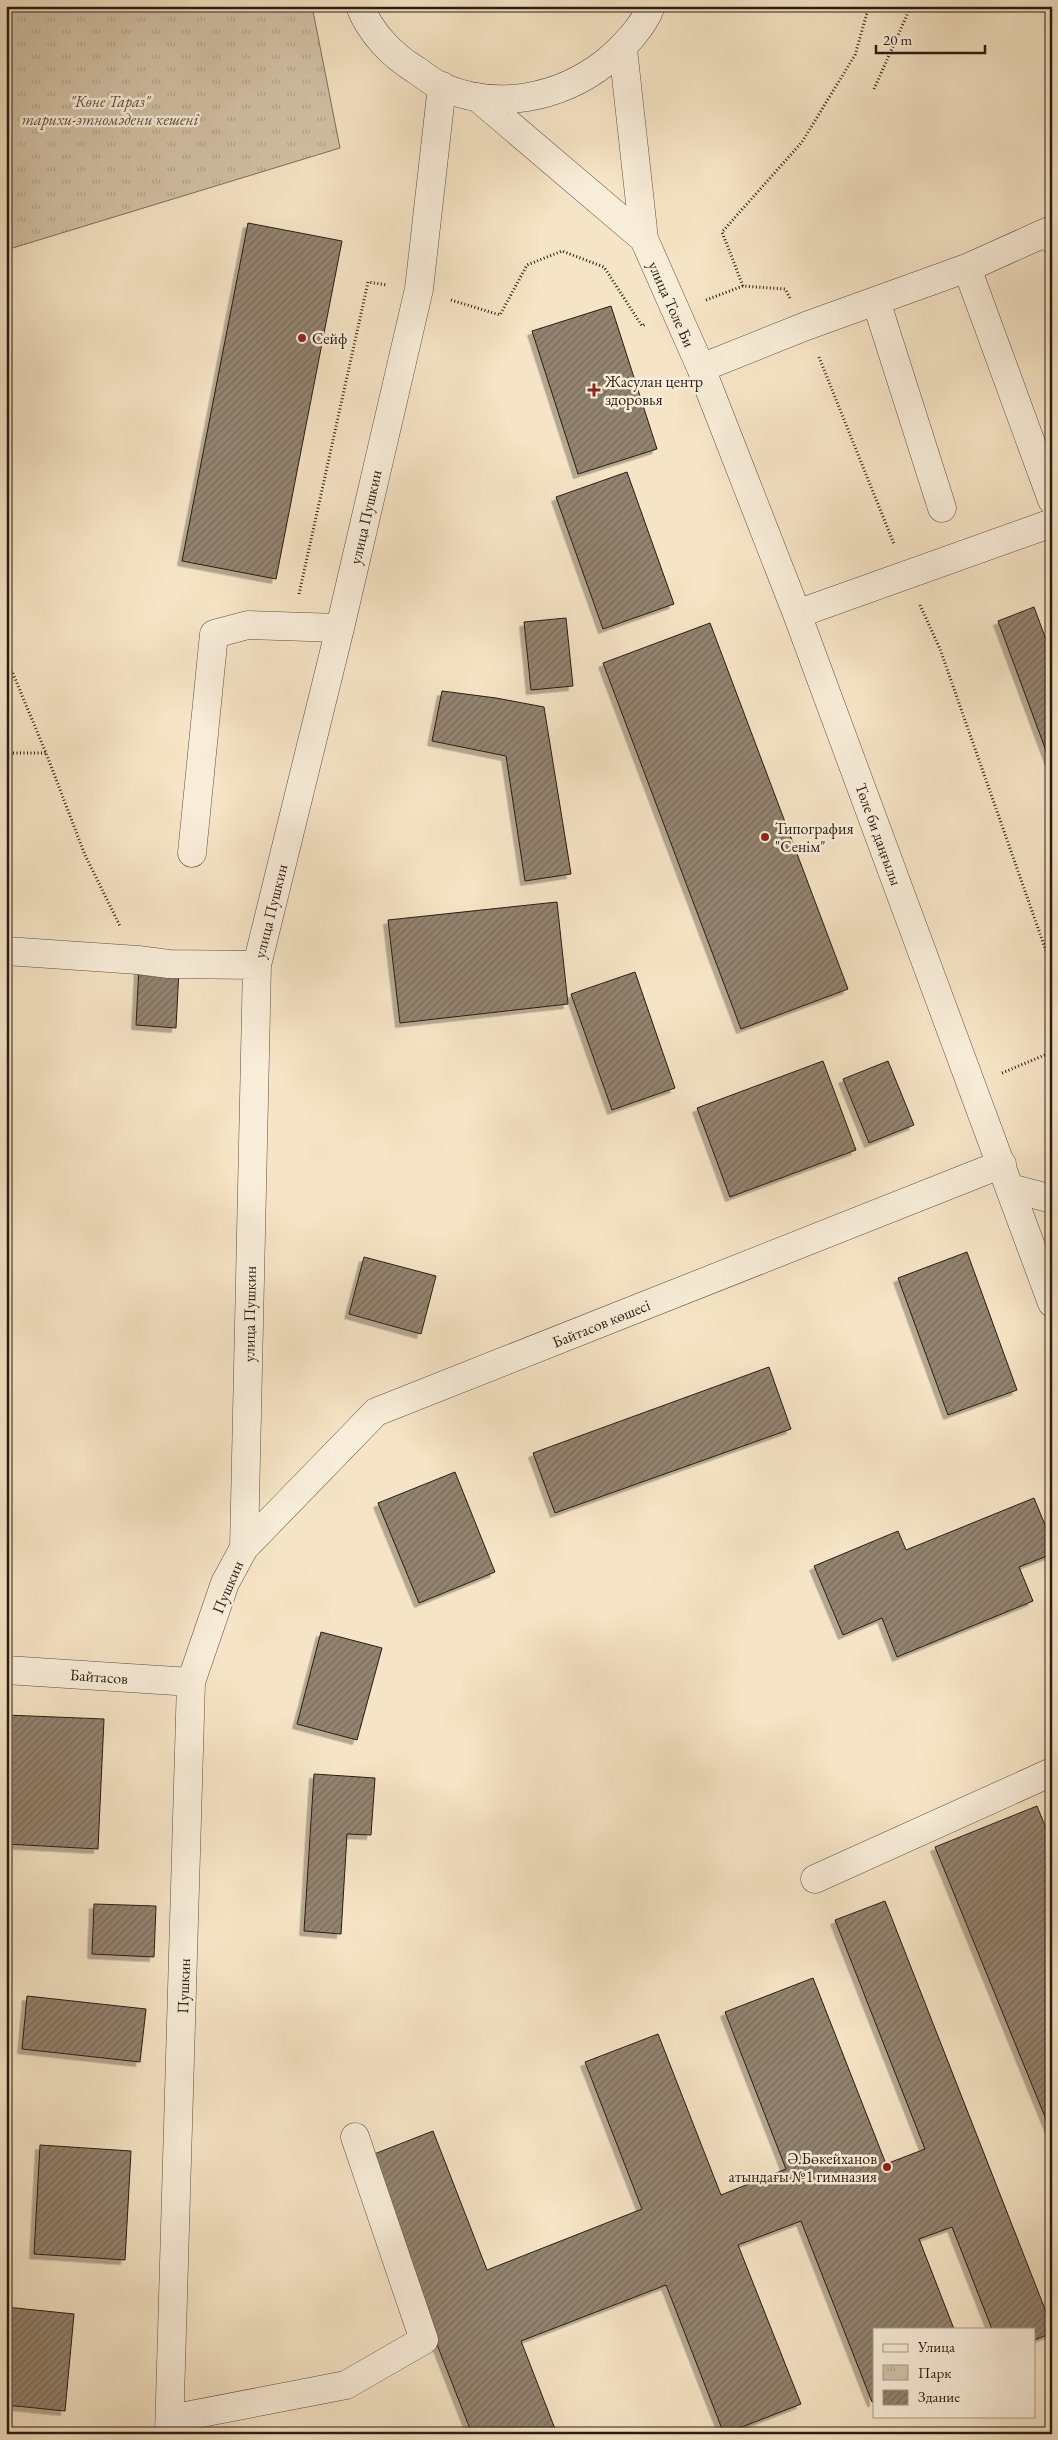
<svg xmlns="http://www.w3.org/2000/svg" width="1058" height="2440" font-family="'EB Garamond',serif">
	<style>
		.park { fill: url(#park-tufts); stroke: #7e6f5d }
		.building { fill: url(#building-hatch); stroke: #291c13; filter: url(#shadow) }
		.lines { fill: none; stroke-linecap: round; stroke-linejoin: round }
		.minor-casing { stroke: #5c4e40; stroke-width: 29 }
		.path { stroke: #291c13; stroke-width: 3; stroke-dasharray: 1 2.5; stroke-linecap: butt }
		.minor { stroke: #f8edd9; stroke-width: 28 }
		.poi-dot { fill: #8f2418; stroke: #f8edd9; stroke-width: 2 }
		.labels { text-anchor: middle; stroke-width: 5; stroke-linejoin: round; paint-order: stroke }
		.park-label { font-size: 16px; font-style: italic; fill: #5c4e3f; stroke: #f8edd9 }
		.street-label { font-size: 16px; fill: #291c13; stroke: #f8edd9 }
		.poi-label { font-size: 16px; fill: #291c13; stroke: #f8edd9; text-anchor: start }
	</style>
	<defs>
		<pattern id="park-tufts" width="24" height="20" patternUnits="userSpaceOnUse" patternTransform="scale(1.25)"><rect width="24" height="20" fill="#d2c2a7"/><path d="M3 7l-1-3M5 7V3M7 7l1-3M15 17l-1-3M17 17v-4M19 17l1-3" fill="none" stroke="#b4a68f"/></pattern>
		<pattern id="building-hatch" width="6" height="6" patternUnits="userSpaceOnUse" patternTransform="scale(1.25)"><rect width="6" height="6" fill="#938470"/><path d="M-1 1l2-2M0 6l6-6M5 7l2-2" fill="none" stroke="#786b5b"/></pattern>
		<filter id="shadow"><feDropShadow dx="-4.5" dy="4.5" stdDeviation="0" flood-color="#0004"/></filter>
	</defs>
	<rect width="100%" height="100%" fill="#f5e4c5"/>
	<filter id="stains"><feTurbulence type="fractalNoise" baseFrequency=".004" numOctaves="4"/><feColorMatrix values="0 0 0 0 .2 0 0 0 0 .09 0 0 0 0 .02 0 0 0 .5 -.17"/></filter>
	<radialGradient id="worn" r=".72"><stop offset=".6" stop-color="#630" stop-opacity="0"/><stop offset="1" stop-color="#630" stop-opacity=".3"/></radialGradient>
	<path class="park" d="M6,6H312L340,148L6,250Z"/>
	<path class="building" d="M248,223L342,241L276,579L182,561Z
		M611,306L657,449L578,474L532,331Z
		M627,472L674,604L603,629L556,497Z
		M1034,607L1052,656V767L998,621Z
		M566,618L573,686L531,690L524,622Z
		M710,623L848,989L741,1029L603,663Z
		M442,691L496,698L544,707L571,874L525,881L506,756L432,741Z
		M557,902L568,1004L400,1023L388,920Z
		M139,967L179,969L176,1028L136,1025Z
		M635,972L675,1088L612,1110L571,994Z
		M823,1061L856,1150L730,1197L697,1108Z
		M888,1061L914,1125L869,1143L843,1079Z
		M967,1252L1017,1390L948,1415L898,1278Z
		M364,1257L436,1276L421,1334L349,1314Z
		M769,1367L791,1429L555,1513L533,1453Z
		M455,1472L495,1572L419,1603L378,1503Z
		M1034,1498L1052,1542V1554L1019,1567L1033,1601L897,1657L882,1618L843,1635L814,1566L898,1531L906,1550Z
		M321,1632L382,1648L357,1740L297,1724Z
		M6,1715L104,1719L98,1849L6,1844Z
		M314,1774L375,1778L371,1835L347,1834L341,1934L304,1931Z
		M1037,1806L1052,1843V2134L935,1847Z
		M885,1901L1052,2327V2333L1034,2340V2329H992L952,2227L919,2239L954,2329H874V2402H872L801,2221L738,2245L801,2404L724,2434L666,2285L521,2341L557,2434H472L364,2158L433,2131L487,2270L642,2209L585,2062L658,2034L721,2195L786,2169L725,2012L813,1978L886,2164L925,2149L835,1920Z
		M94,1904L156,1906L154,1957L92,1954Z
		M27,1996L146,2009L140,2062L22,2049Z
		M40,2145L131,2151L125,2260L34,2254Z
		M6,2307L74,2314L65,2411L6,2405Z"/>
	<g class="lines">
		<defs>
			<path id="minor" d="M360,6C370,33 393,56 416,70C425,76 433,83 442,87C498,111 560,98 606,62C622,49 644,26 651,6
				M623,49L644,239L701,368L797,614L1052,1303
				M477,97L644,239
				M1052,239L1049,231L967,268L1052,500
				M876,301L942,508
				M701,368L806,326L967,268
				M797,614L1052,523
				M192,853L214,634L248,625L340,628
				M6,951L138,960L169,964L257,965
				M1010,1188L1052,1199
				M244,1548L257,965L340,628L419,289L442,86
				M6,1670L191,1682
				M815,1879L1052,1772
				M170,2419L346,2385L424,2340L355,2137
				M169,2434L191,1682L225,1583L244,1548L376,1412L1002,1164"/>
		</defs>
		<use href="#minor" class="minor-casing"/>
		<path class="path" d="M874,89L911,6
			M790,298L785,289L743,286L722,232L802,142L855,55L869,6
			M451,300L500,315L527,265L562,251L604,267L642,326L646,324
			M706,300L743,286
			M819,357L894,544
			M299,594L368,282L387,285
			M920,605L940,649L1052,968
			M6,657L46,753L85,855L120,926
			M6,753H46
			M1002,1073L1052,1052"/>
		<use href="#minor" class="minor"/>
	</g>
	<g class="poi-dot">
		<circle cx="302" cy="338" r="5"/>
		<path d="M591.5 382.5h5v5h5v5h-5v5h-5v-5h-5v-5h5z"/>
		<circle cx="765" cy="837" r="5"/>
		<circle cx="887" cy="2167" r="5"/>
	</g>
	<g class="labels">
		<g class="park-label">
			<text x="110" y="107">"Көне Тараз"<tspan x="110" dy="18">тарихи-этномәдени кешені</tspan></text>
		</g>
		<g class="street-label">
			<text transform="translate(672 304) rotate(66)" y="6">улица Толе Би</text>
			<text transform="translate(365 517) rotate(-77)" y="6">улица Пушкин</text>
			<text transform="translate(879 834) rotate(70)" y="6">Төле би даңғылы</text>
			<text transform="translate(270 911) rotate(-76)" y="6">улица Пушкин</text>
			<text transform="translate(249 1314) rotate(-89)" y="6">улица Пушкин</text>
			<text transform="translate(601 1323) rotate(-22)" y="6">Байтасов көшесі</text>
			<text transform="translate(227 1587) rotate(-67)" y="6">Пушкин</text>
			<text transform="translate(99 1676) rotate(4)" y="6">Байтасов</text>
			<text transform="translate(183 1986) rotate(-88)" y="6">Пушкин</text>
		</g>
		<g class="poi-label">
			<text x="312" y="344">Сейф</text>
			<text x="605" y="387">Жасулан центр<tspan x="605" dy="18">здоровья</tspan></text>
			<text x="775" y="834">Типография<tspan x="775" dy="18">"Сенім"</tspan></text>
			<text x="877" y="2164" text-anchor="end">Ә.Бөкейханов<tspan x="877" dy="18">атындағы №1 гимназия</tspan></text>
		</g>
	</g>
	<rect width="1058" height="2440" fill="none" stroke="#f5e4c5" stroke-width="25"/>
	<rect x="8" y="8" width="1043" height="2425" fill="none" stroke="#291c13" stroke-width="2.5"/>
	<rect x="12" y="12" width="1033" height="2415" fill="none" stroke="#291c13"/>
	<rect x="873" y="2328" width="162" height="90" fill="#f8edd9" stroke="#a5998a"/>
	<rect x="883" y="2344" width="25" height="8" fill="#f8edd9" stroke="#a5998a"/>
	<text x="918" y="2352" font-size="15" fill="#291c13">Улица</text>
	<rect x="883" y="2365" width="25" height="15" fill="url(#park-tufts)" stroke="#a5998a"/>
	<text x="918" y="2378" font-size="15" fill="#291c13">Парк</text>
	<rect x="883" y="2390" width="25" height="15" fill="url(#building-hatch)" stroke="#a5998a"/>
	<text x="918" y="2402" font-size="15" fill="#291c13">Здание</text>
	<path d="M876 45v8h109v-8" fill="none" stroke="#291c13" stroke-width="2.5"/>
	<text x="883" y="45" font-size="15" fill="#291c13" stroke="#f8edd9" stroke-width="4" paint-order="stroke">20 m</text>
	<rect width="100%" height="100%" filter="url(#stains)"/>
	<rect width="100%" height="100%" fill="url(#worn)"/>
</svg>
